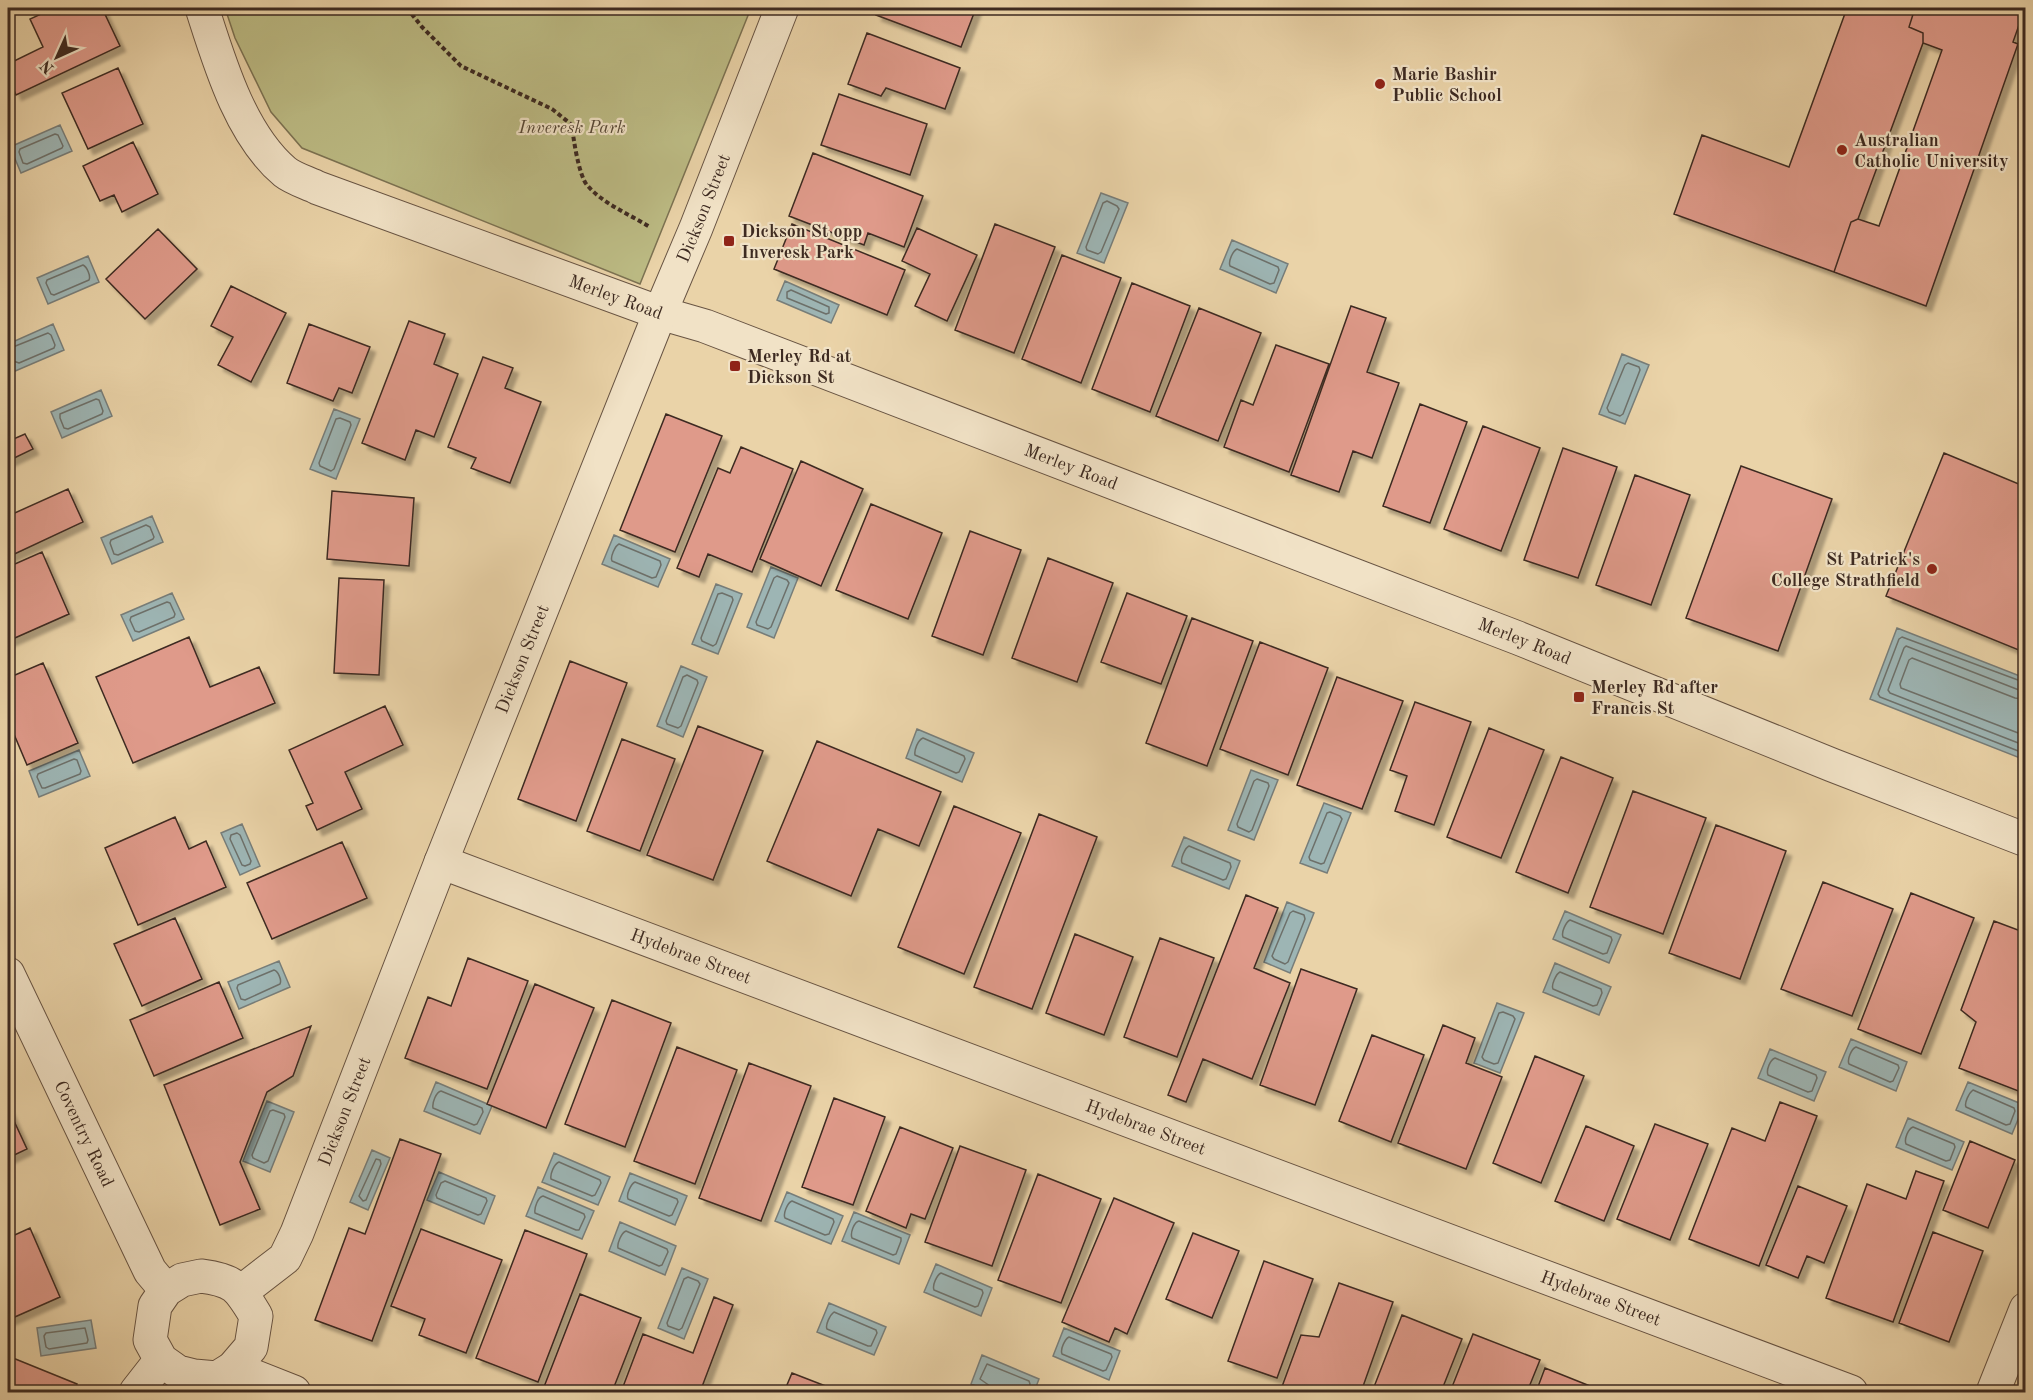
<svg xmlns="http://www.w3.org/2000/svg" width="2033" height="1400" font-family="'Old Standard TT',serif">
	<style>
		.green { fill: #bcbb84; stroke: #7c7252; stroke-width: 1.5 }
		.water { fill: #9db5b4; stroke: #777d79; stroke-width: 1.5 }
		.lines { fill: none; stroke-linecap: round; stroke-linejoin: round }
		.shore { stroke: #6d706a; stroke-width: 1.5 }
		.building { fill: #df9a8a; stroke: #3d2a21; stroke-width: 1.5; filter: url(#shadow) }
		.street-casing { stroke: #685443; stroke-width: 35 }
		.path { stroke: #3d2a21; stroke-width: 4; stroke-dasharray: 4.5 3; stroke-linecap: butt }
		.street { stroke: #f1e2c6; stroke-width: 33 }
		.poi-dot { fill: #8f2418; stroke: #f1e2c6; stroke-width: 2 }
		.labels { text-anchor: middle; stroke-width: 4.5; stroke-linejoin: round; paint-order: stroke }
		.poi-label { font-size: 18px; font-weight: bold; fill: #3d2a21; stroke: #f1e2c6; text-anchor: start }
		.park-label { font-size: 18px; font-style: italic; fill: #564735; stroke: #f1e2c6 }
		.street-label { font-size: 18px; fill: #3d2a21; stroke: #f1e2c6 }
	</style>
	<defs>
		<filter id="shadow"><feDropShadow dx="5.5" dy="5.5" stdDeviation="1.5" flood-color="#0004"/></filter>
	</defs>
	<rect width="100%" height="100%" fill="#ead3a8"/>
	<filter id="stains"><feTurbulence type="fractalNoise" baseFrequency=".00333" numOctaves="4"/><feColorMatrix values="0 0 0 0 .2 0 0 0 0 .09 0 0 0 0 .02 0 0 0 .5 -.17"/></filter>
	<radialGradient id="worn" r=".72"><stop offset=".6" stop-color="#630" stop-opacity="0"/><stop offset="1" stop-color="#630" stop-opacity=".3"/></radialGradient>
	<path class="green" d="M225,8H751L640,284L302,148L271,112L235,38Z"/>
	<path class="water" d="M60,125L72,151L21,173L10,147Z
		M1101,193L1128,203L1104,263L1077,253Z
		M1232,240L1288,264L1276,293L1220,269Z
		M88,256L99,282L48,304L37,278Z
		M785,281L839,305L831,323L777,300Z
		M53,324L64,350L13,372L8,358V344Z
		M1622,354L1649,365L1625,424L1599,414Z
		M101,390L112,416L62,438L51,412Z
		M334,409L360,419L336,479L310,469Z
		M152,516L163,542L112,564L101,538Z
		M614,535L670,559L658,587L602,564Z
		M771,567L798,578L774,638L747,627Z
		M716,584L742,594L718,654L692,644Z
		M172,593L184,619L133,641L121,615Z
		M1897,628L2025,678V760L1870,699Z
		M681,666L707,677L683,737L657,726Z
		M917,729L974,753L962,782L906,758Z
		M79,750L90,776L39,797L29,771Z
		M1251,770L1278,780L1254,840L1228,830Z
		M1324,803L1351,813L1327,873L1300,863Z
		M242,824L260,866L240,875L221,833Z
		M1184,837L1240,861L1229,889L1172,866Z
		M1287,902L1314,913L1290,973L1264,962Z
		M1565,911L1621,935L1609,963L1553,939Z
		M279,961L290,987L239,1009L228,982Z
		M1555,963L1611,987L1599,1015L1543,992Z
		M1497,1003L1524,1013L1500,1073L1474,1063Z
		M1851,1039L1907,1062L1896,1091L1839,1067Z
		M1770,1049L1826,1072L1814,1101L1758,1078Z
		M436,1082L492,1106L480,1134L424,1111Z
		M1968,1082L2024,1105L2012,1134L1956,1110Z
		M267,1101L294,1112L270,1172L243,1161Z
		M1908,1118L1964,1142L1952,1170L1896,1147Z
		M372,1150L390,1158L368,1210L350,1202Z
		M554,1153L610,1177L598,1205L542,1182Z
		M439,1172L495,1196L484,1224L427,1200Z
		M630,1173L687,1196L675,1225L619,1201Z
		M538,1187L594,1211L582,1239L526,1216Z
		M787,1192L843,1216L831,1244L775,1221Z
		M854,1212L910,1235L899,1264L842,1241Z
		M620,1222L676,1246L665,1275L609,1251Z
		M936,1264L992,1288L981,1316L924,1292Z
		M682,1268L708,1279L684,1339L658,1328Z
		M829,1303L886,1327L874,1355L817,1332Z
		M91,1320L96,1348L41,1356L37,1328Z
		M1064,1328L1120,1351L1109,1380L1053,1356Z
		M982,1355L1039,1379L1034,1392H992L971,1384Z"/>
	<g class="lines">
		<path class="shore" d="M55,134L58,135L63,146L62,148L27,164L23,163L19,152L20,149Z
			M1107,201L1117,206L1119,209L1101,252L1098,254L1087,250L1086,247L1103,203Z
			M1237,249L1278,267L1279,270L1274,283L1270,284L1230,266C1228,261 1233,251 1237,249Z
			M83,265C87,267 91,276 89,280L54,295L51,294L46,283L47,280Z
			M791,290L829,307V313L826,314L787,298V292Z
			M8,349L48,333L51,335L55,345L54,348L19,363L8,359
			M1628,363L1639,367L1640,370L1623,414L1620,416L1609,412L1607,408L1625,365Z
			M96,399L99,400L103,411L102,414L68,429L64,428L60,418V414Z
			M340,418L350,422L351,425L334,469L331,471L320,466L319,463L336,419Z
			M146,525L150,527L154,537L153,539L118,555L114,554L110,543L111,540Z
			M619,544L660,561L661,565L656,577L652,578L612,561C610,557 615,546 619,544Z
			M777,576L787,580L789,583L771,627L768,629L757,625L756,622L774,578Z
			M722,593L732,597L733,600L716,644L713,646L702,641L701,638L718,594Z
			M167,602L170,603L175,614L174,617L139,632L135,631L130,620L131,617Z
			M687,675L697,680L698,683L681,726L678,728L667,724L666,721L683,677Z
			M2026,683L1902,637L1899,639L1878,694L1880,697L2026,754
			M2026,691L2019,690L1906,646L1904,648L1888,690L1890,693L2026,746
			M2026,700L2015,698L1912,658L1909,660L1900,684L1901,688L2026,736
			M923,738L964,756L965,759L959,772L956,773L915,755C914,750 918,740 923,738Z
			M74,759L77,760L81,771L80,774L45,788H42L37,777L38,774Z
			M1257,779L1268,783L1269,786L1252,830L1249,832L1238,827L1237,824L1254,781Z
			M1330,812L1340,816L1342,819L1324,863L1321,864L1310,860L1309,857L1327,813Z
			M237,833L240,835L251,861L250,864L245,866L242,865L230,839L231,835Z
			M1189,846L1230,863L1231,867L1226,879L1223,880L1182,863C1180,859 1185,848 1189,846Z
			M1293,911L1304,915L1305,919L1288,962L1285,964L1274,959L1272,956L1290,913Z
			M1570,920L1611,937L1612,940L1607,953L1603,954L1563,937C1561,932 1566,922 1570,920Z
			M274,970C278,971 282,980 280,984L245,1000L241,999L237,988L238,985Z
			M1560,972L1601,989L1602,993L1597,1005L1593,1006L1553,989C1551,985 1556,974 1560,972Z
			M1503,1012L1513,1016L1515,1019L1498,1063L1494,1064L1484,1060L1482,1057L1499,1013Z
			M1856,1047L1898,1065L1899,1068L1893,1081L1890,1082L1849,1064C1847,1060 1851,1049 1856,1047Z
			M1775,1058L1816,1075L1817,1078L1812,1091L1808,1092L1768,1075C1766,1070 1770,1060 1775,1058Z
			M1973,1090L2014,1108L2015,1111L2010,1124L2006,1125L1966,1107C1964,1103 1969,1093 1973,1090Z
			M441,1091L482,1108L483,1112L477,1124L474,1125L433,1108C432,1103 436,1092 441,1091Z
			M273,1110L284,1114L285,1117L268,1161L264,1163L253,1158L252,1155L270,1111Z
			M1913,1127L1954,1144L1955,1147L1950,1160L1946,1161L1906,1144C1904,1139 1908,1129 1913,1127Z
			M376,1159L380,1160L381,1164L366,1200L363,1201L359,1196Z
			M559,1162L600,1180L601,1183L595,1195L592,1196L551,1179C550,1174 554,1164 559,1162Z
			M445,1181L486,1198L487,1201L481,1214L478,1215L437,1198L436,1195L441,1183Z
			M635,1182L677,1199L678,1202L672,1215L669,1216L628,1199C626,1194 631,1184 635,1182Z
			M543,1196L584,1214L585,1217L579,1230H576L535,1213C534,1208 538,1197 543,1196Z
			M792,1201L833,1219L834,1222L829,1234L825,1235L785,1218C783,1214 787,1203 792,1201Z
			M859,1221L901,1238V1241L896,1254L893,1255L852,1238C850,1233 854,1222 859,1221Z
			M626,1231L667,1249L668,1252L662,1265L659,1266L618,1248C617,1244 621,1233 626,1231Z
			M941,1273L982,1290L983,1293L978,1306L975,1307L934,1290C932,1285 937,1275 941,1273Z
			M688,1277L698,1281L700,1284L682,1328L679,1330L668,1326L667,1323L684,1279Z
			M834,1312L876,1330L877,1333L871,1346H868L827,1329C825,1325 830,1315 834,1312Z
			M85,1328L88,1340L87,1343L49,1349L46,1347L44,1336L46,1333Z
			M1069,1337L1111,1354L1112,1357L1106,1370L1103,1371L1062,1354C1060,1349 1065,1339 1069,1337Z
			M992,1392L990,1386L980,1379L987,1364L1029,1381L1030,1384L1028,1392"/>
	</g>
	<path class="building" d="M54,8H102L120,46L16,95L8,76V64L43,47L30,19Z
		M879,8H976L961,47L876,15Z
		M1847,8H1915L1909,27L1923,33V43L1858,219L1851,222L1834,272L1674,214L1702,135L1789,167Z
		M1915,8H2025L2013,42L2018,44L1926,306L1834,272L1851,222L1858,219L1879,226L1942,50L1923,43V33L1909,27Z
		M867,33L960,68L945,109L886,88L881,96L848,84Z
		M118,68L143,124L88,149L62,93Z
		M839,94L927,124L910,175L821,145Z
		M133,142L158,194L122,212L114,195L100,201L83,166Z
		M813,153L923,196L904,247L868,233L864,245L789,216Z
		M792,224L905,270L887,315L774,269Z
		M995,224L1055,247L1014,353L955,330Z
		M917,228L977,255L947,321L915,306L930,274L902,261Z
		M158,229L197,269L145,319L106,279Z
		M1062,255L1121,278L1081,383L1022,359Z
		M1132,283L1190,306L1150,412L1092,389Z
		M231,286L286,313L251,382L218,365L233,337L211,326Z
		M1351,306L1386,318L1367,372L1399,383L1372,458L1353,451L1339,492L1291,475Z
		M1199,308L1261,333L1218,441L1156,416Z
		M409,321L445,334L434,364L458,374L434,437L416,430L405,460L362,443Z
		M309,324L370,347L352,393L339,388L333,401L287,383Z
		M1276,345L1329,364L1289,472L1224,447L1241,400L1253,405Z
		M483,357L513,368L505,388L541,402L510,483L471,468L476,458L448,447Z
		M1420,404L1467,422L1430,523L1383,506Z
		M666,414L722,436L675,552L620,530Z
		M1483,426L1540,448L1501,551L1444,529Z
		M25,434L33,449L8,461V438L9,441Z
		M741,447L793,469L752,572L708,554L699,577L677,568L718,468L730,473Z
		M1563,448L1617,467L1578,578L1524,560Z
		M1944,453L2026,487V653L1886,596Z
		M801,461L863,489L821,586L760,559Z
		M1741,466L1832,499L1778,651L1686,618Z
		M1635,475L1690,495L1651,605L1596,585Z
		M68,489L83,522L8,557V516Z
		M332,491L414,498L409,566L327,559Z
		M871,504L942,533L908,619L836,590Z
		M970,531L1021,550L983,655L932,636Z
		M42,552L69,614L8,641V567Z
		M1048,558L1113,583L1077,682L1012,658Z
		M339,578L384,580L379,675L334,673Z
		M1127,593L1187,616L1161,684L1101,662Z
		M1192,618L1253,641L1207,766L1146,743Z
		M189,637L210,687L259,667L275,703L133,763L96,677Z
		M1260,642L1328,668L1288,775L1220,749Z
		M570,661L627,683L576,821L518,799Z
		M43,663L78,743L27,765L8,720V678Z
		M1337,677L1403,701L1362,809L1297,785Z
		M1415,702L1471,722L1434,825L1395,811L1407,776L1390,770Z
		M385,706L403,745L345,772L362,809L317,830L306,806L313,803L289,750Z
		M698,726L763,751L713,880L647,855Z
		M1489,728L1544,750L1501,858L1447,837Z
		M622,739L675,759L640,851L587,831Z
		M817,741L941,792L919,846L878,829L851,896L767,861Z
		M1561,757L1613,778L1568,893L1516,872Z
		M1633,791L1706,818L1663,934L1590,907Z
		M954,806L1021,833L964,974L898,947Z
		M1039,814L1097,837L1032,1009L974,987Z
		M175,817L189,849L206,841L226,887L138,925L105,848Z
		M1716,825L1786,851L1740,979L1669,953Z
		M342,842L367,898L272,939L247,883Z
		M1823,882L1893,909L1852,1016L1781,989Z
		M1911,893L1974,918L1921,1054L1858,1029Z
		M1246,895L1278,908L1254,968L1290,983L1252,1079L1203,1059L1186,1102L1168,1095Z
		M175,918L202,979L142,1006L114,944Z
		M1994,921L2026,933V1094L1959,1068L1976,1022L1961,1010Z
		M1075,934L1133,957L1104,1035L1046,1013Z
		M1160,938L1214,958L1177,1057L1124,1037Z
		M468,958L528,981L487,1089L405,1058L428,997L451,1006Z
		M1301,969L1357,989L1315,1105L1260,1085Z
		M219,982L243,1038L154,1076L130,1020Z
		M535,984L594,1008L546,1128L487,1104Z
		M612,1000L671,1023L625,1147L565,1124Z
		M1443,1025L1475,1038L1466,1063L1502,1077L1466,1169L1398,1143Z
		M311,1026L293,1076L267,1092L240,1162L260,1209L220,1225L164,1085Z
		M1372,1035L1424,1055L1391,1142L1339,1121Z
		M677,1047L737,1070L695,1184L634,1161Z
		M1535,1056L1584,1076L1541,1183L1493,1163Z
		M749,1063L811,1086L761,1221L699,1198Z
		M834,1098L885,1117L853,1205L802,1187Z
		M1780,1102L1817,1116L1759,1266L1689,1239L1732,1128L1765,1141Z
		M8,1108L27,1149L8,1158Z
		M1655,1124L1708,1144L1670,1240L1617,1219Z
		M1586,1126L1634,1146L1604,1221L1555,1201Z
		M900,1127L953,1148L925,1219L911,1214L906,1228L866,1211Z
		M400,1139L441,1154L372,1341L315,1320L349,1228L365,1234Z
		M1970,1141L2015,1160L1988,1228L1943,1210Z
		M960,1146L1026,1170L992,1266L925,1242Z
		M1916,1171L1944,1181L1893,1322L1826,1298L1867,1184L1906,1199Z
		M1038,1174L1101,1199L1061,1303L998,1280Z
		M1798,1186L1847,1206L1824,1263L1807,1256L1798,1278L1766,1265Z
		M1114,1198L1174,1223L1127,1334L1115,1328L1109,1342L1062,1322Z
		M30,1228L60,1297L8,1320V1238Z
		M421,1229L502,1260L466,1353L419,1335L425,1319L391,1306Z
		M525,1230L587,1254L538,1382L476,1358Z
		M1933,1232L1983,1251L1949,1342L1899,1323Z
		M1193,1233L1239,1251L1212,1318L1166,1299Z
		M1264,1261L1313,1279L1277,1378L1228,1361Z
		M1339,1283L1393,1302L1361,1392H1280L1301,1335L1319,1337Z
		M580,1294L641,1318L612,1392H542Z
		M714,1297L733,1305L700,1392H621L643,1334L693,1353Z
		M1402,1315L1462,1339L1441,1392H1372Z
		M1473,1334L1540,1360L1527,1392H1450Z
		M8,1356L77,1384L74,1392H8Z
		M1545,1368L1605,1392H1536Z
		M792,1373L841,1392H784Z"/>
	<g class="lines">
		<defs>
			<g id="street">
				<path id="s1" d="M202,8C219,61 240,134 285,172C294,179 308,183 318,188L660,313L705,326L1518,638L1832,765L2026,840"/>
				<path id="s2" d="M441,862L1851,1392"/>
				<path id="s3" d="M8,974L150,1271L166,1290"/>
				<path d="M201,1276C235,1280 239,1288 256,1316L251,1347L233,1368L217,1378L194,1376L178,1372L161,1360L150,1340L155,1306L166,1290L182,1280Z"/>
				<path id="s4" d="M241,1292L285,1258L297,1233L441,862L660,313L696,228L782,8"/>
				<path d="M233,1368L294,1392"/>
				<path d="M136,1392L161,1360"/>
				<path d="M1993,1392L2026,1309"/>
			</g>
		</defs>
		<use href="#street" class="street-casing"/>
		<path class="path" d="M407,8L422,27L461,66L552,109L572,125C573,138 579,176 587,185C603,204 629,214 650,227"/>
		<use href="#street" class="street"/>
	</g>
	<g class="poi-dot">
		<circle cx="1380" cy="84" r="6"/>
		<circle cx="1842" cy="150" r="6"/>
		<rect x="723" y="235" width="12" height="12" rx="3"/>
		<rect x="729" y="360" width="12" height="12" rx="3"/>
		<circle cx="1932" cy="569" r="6"/>
		<rect x="1573" y="691" width="12" height="12" rx="3"/>
	</g>
	<g class="labels">
		<g class="poi-label">
			<text x="1392" y="80">Marie Bashir<tspan x="1392" dy="21">Public School</tspan></text>
			<text x="1854" y="146">Australian<tspan x="1854" dy="21">Catholic University</tspan></text>
			<text x="741" y="237">Dickson St opp<tspan x="741" dy="21">Inveresk Park</tspan></text>
			<text x="747" y="362">Merley Rd at<tspan x="747" dy="21">Dickson St</tspan></text>
			<text x="1920" y="565" text-anchor="end">St Patrick's<tspan x="1920" dy="21">College Strathfield</tspan></text>
			<text x="1591" y="693">Merley Rd after<tspan x="1591" dy="21">Francis St</tspan></text>
		</g>
		<g class="park-label">
			<text x="572" y="133">Inveresk Park</text>
		</g>
		<g class="street-label">
			<text dy="6" stroke="none"><textPath href="#s4" startOffset="1186">Dickson Street</textPath></text>
			<text dy="6" stroke="none"><textPath href="#s1" startOffset="540">Merley Road</textPath></text>
			<text dy="6" stroke="none"><textPath href="#s1" startOffset="1026">Merley Road</textPath></text>
			<text dy="6" stroke="none"><textPath href="#s1" startOffset="1512">Merley Road</textPath></text>
			<text dy="6" stroke="none"><textPath href="#s4" startOffset="700">Dickson Street</textPath></text>
			<text dy="6" stroke="none"><textPath href="#s2" startOffset="267">Hydebrae Street</textPath></text>
			<text dy="6" stroke="none"><textPath href="#s4" startOffset="214">Dickson Street</textPath></text>
			<text dy="6" stroke="none"><textPath href="#s2" startOffset="753">Hydebrae Street</textPath></text>
			<text dy="6" stroke="none"><textPath href="#s3" startOffset="177">Coventry Road</textPath></text>
			<text dy="6" stroke="none"><textPath href="#s2" startOffset="1239">Hydebrae Street</textPath></text>
		</g>
	</g>
	<rect width="2033" height="1400" fill="none" stroke="#ead3a8" stroke-width="30"/>
	<rect x="9" y="9" width="2015" height="1382" fill="none" stroke="#3d2a21" stroke-width="3"/>
	<rect x="15" y="15" width="2003" height="1370" fill="none" stroke="#3d2a21" stroke-width="1.5"/>
	<g transform="translate(57 57) rotate(225)" stroke="#f1e2c6" stroke-width="4.5" paint-order="stroke">
	<path d="M0-4.5L10 22L0 15L-10 22Z" fill="#3d2a21"/>
	<text y="-9" font-size="16" font-weight="bold" text-anchor="middle" fill="#3d2a21">N</text>
	</g>
	<rect width="100%" height="100%" filter="url(#stains)"/>
	<rect width="100%" height="100%" fill="url(#worn)"/>
</svg>
